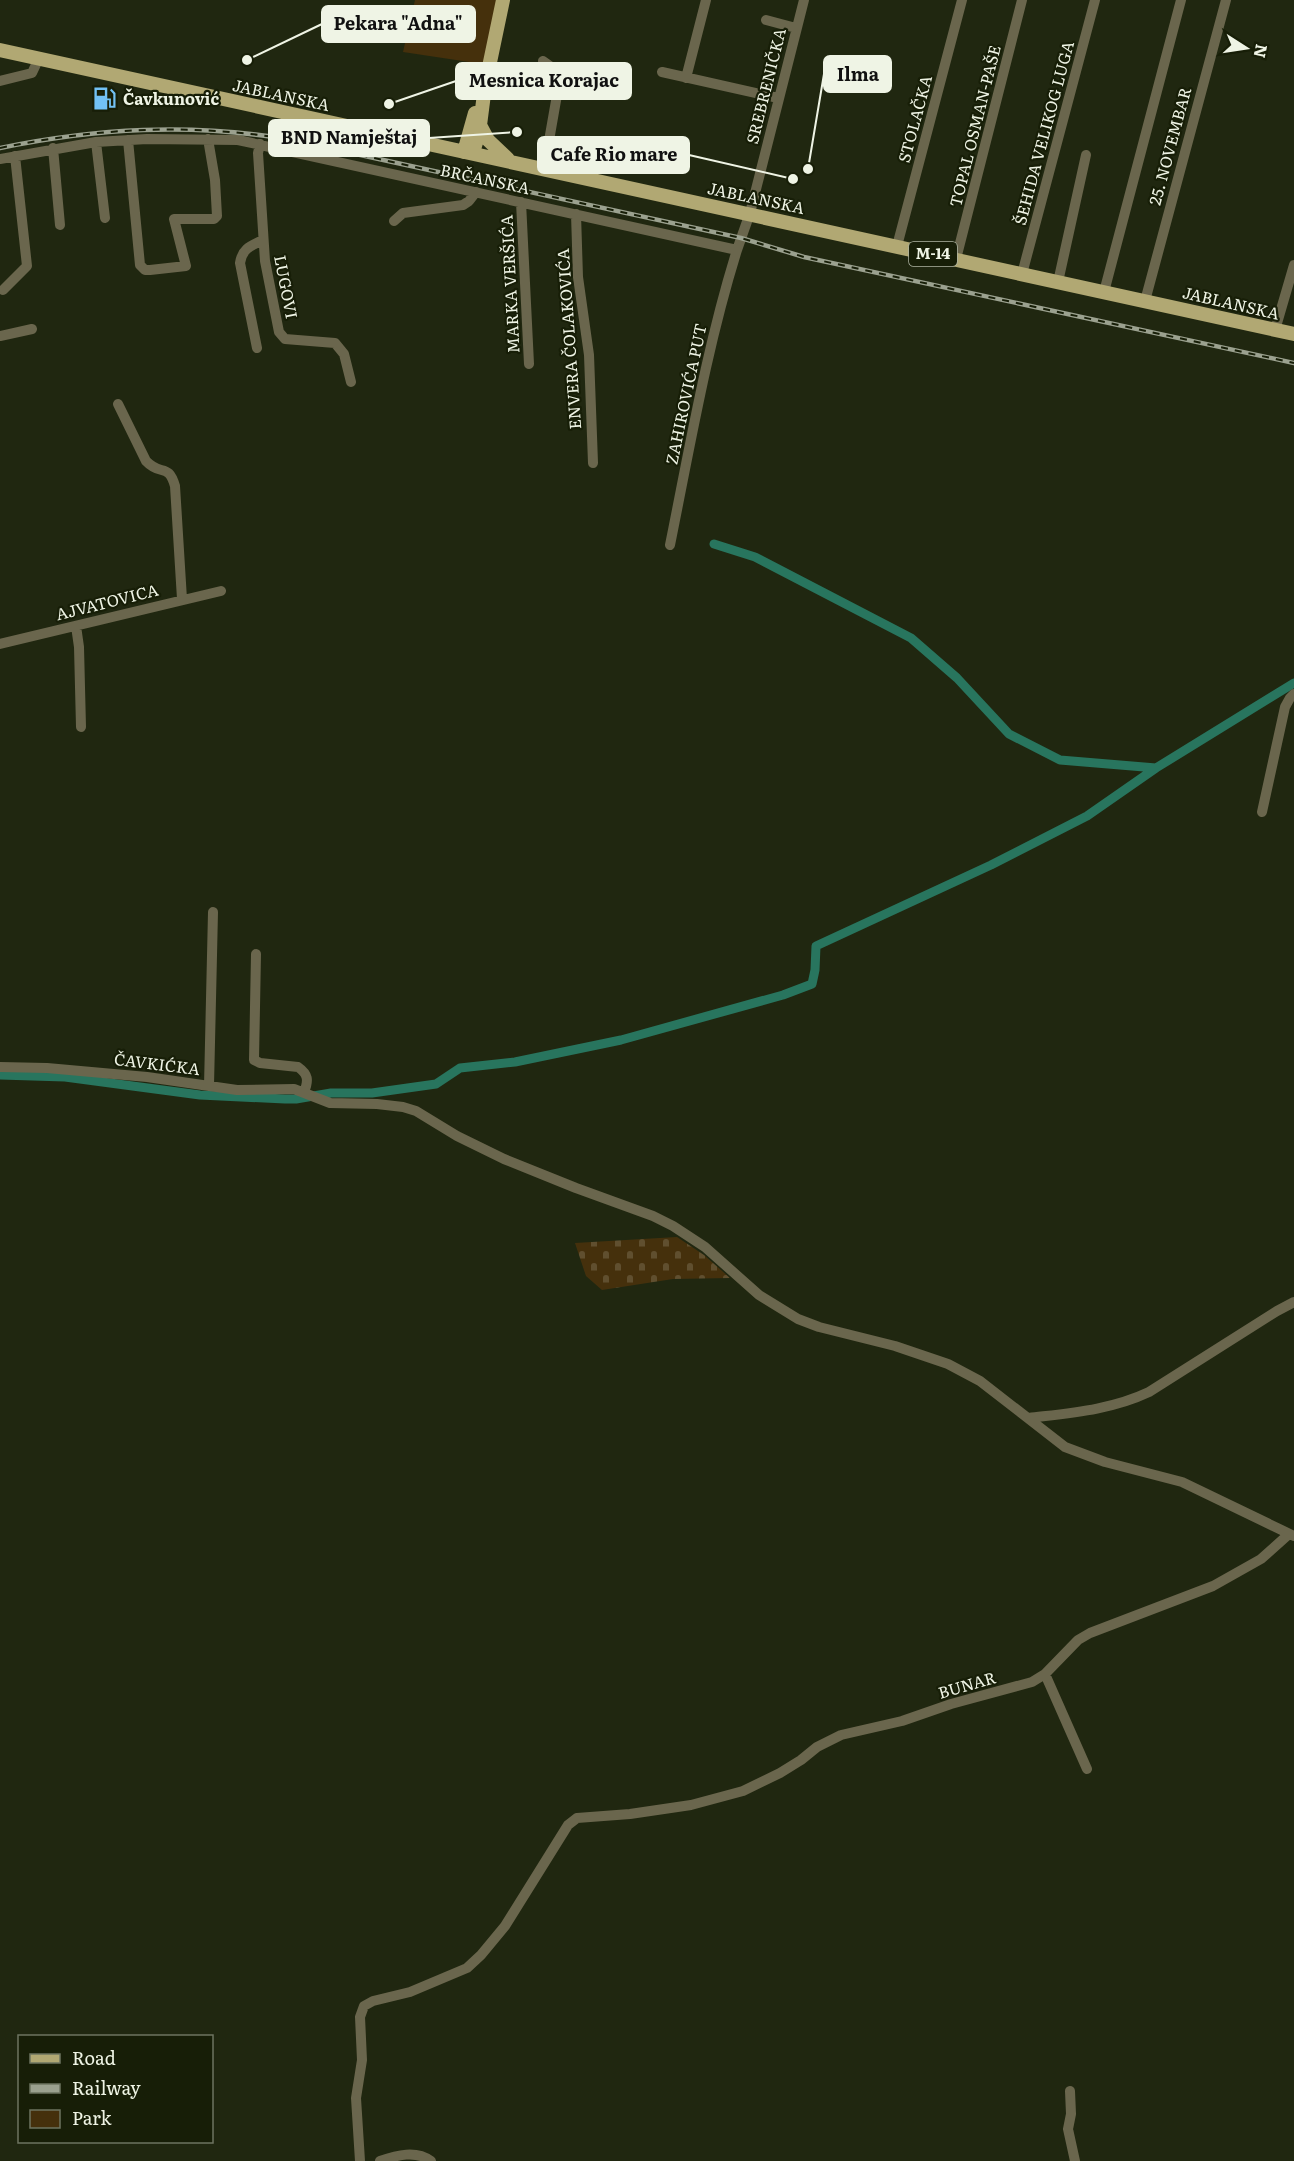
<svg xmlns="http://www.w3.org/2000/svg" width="1294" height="2161" font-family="Literata,serif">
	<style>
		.green { fill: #45300c }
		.cemetery { fill: url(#cemetery-stones) }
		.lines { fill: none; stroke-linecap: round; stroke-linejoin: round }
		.canal { stroke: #28755e; stroke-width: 9 }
		.minor { stroke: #6a664d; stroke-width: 10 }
		.major { stroke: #b1a873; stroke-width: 14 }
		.rail-casing { stroke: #9ba18f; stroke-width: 4.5 }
		.rail { stroke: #171e07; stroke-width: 2; stroke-dasharray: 7; stroke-linecap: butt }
		.labels { text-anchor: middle; stroke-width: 4.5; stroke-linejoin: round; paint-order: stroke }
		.shield { fill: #171e07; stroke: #aeb4a2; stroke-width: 1.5 }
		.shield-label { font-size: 15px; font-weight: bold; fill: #eff4e5 }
		.street-label { font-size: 16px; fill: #eff4e5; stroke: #171e07 }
		.poi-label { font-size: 16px; font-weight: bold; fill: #eff4e5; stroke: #171e07; text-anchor: start }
		.leader { fill: none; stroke: #eff4e5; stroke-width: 2 }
		.callout-dot { fill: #eff4e5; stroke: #171e07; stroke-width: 2 }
		.callout { fill: #eff4e5; stroke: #eff4e5; stroke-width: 2 }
		.callout-label { font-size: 18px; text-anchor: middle; font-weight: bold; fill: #111 }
	</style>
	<defs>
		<pattern id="cemetery-stones" width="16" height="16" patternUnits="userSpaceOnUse" patternTransform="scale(1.5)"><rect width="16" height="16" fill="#45300c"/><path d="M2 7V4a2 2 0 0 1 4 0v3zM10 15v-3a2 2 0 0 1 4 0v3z" fill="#604f2f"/></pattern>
	</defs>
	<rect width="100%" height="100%" fill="#202710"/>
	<path class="green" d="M415,0H503L489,65L403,52Z"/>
	<path class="cemetery" d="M677,1237L704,1255L730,1278L673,1279L602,1290L586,1276L575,1243Z"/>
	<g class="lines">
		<path class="canal" d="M714,544L755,557L911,638L957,678L1009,734L1060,760L1156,768
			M0,1075L65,1077L200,1095L285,1099H296L331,1093H372L436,1084L460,1068L515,1062L621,1040L783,995L812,984L815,970L816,946L991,865L1087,816L1156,768L1294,683"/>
		<path class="minor" d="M766,20L796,28
			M543,61L557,71L560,78L544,169
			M662,72L778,98
			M686,78L706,0
			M0,81L32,73L39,58
			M128,140L140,265L145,270H150L186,266L174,219H214L217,216L215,180L208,139
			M96,142L105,218
			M260,144L258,153L265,261L279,332L285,339L335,343L344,354L351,382
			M53,148L60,225
			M0,159L96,142L147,139L238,140L737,250L750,213L804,0
			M521,202L529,364
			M576,214L578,277L589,355L593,463
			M394,221L403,213L463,205L469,201L476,192
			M897,246L962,0
			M956,259L1022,0
			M1022,274L1095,0
			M1058,282L1086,155
			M3,290L27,266L15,156
			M1104,292L1181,0
			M1145,301L1226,0
			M1275,330L1294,265
			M0,336L32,329
			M257,348L240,263C242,249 250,246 263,240
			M118,404L146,461C161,477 168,462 175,486L182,599
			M670,545C690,446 707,346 737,250
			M76,626L79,647L81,727
			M0,644L221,591
			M1262,812L1285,707L1290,698L1294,694
			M256,954L254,1060L260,1063L298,1067C308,1074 309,1080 304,1092
			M0,1067L47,1068L147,1077L237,1090L294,1089L330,1103L377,1104L403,1107L416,1111L457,1136L504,1159L576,1188L653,1216L673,1226L705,1247L759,1295L798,1319L819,1327L895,1346L948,1364L980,1381L1065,1447L1105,1462L1182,1482L1294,1536
			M209,1086L213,912
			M1029,1418C1070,1413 1111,1410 1149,1392L1277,1311L1294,1302
			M1045,1674L1087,1769
			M1070,2091L1071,2114L1068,2129L1075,2161
			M360,2161L356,2098L362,2060L360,2017L364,2006L373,2001L410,1992L467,1968L481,1955L505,1926L568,1825L577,1818L630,1814L691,1805L743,1791L780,1773L801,1760L817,1747L841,1735L902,1721L951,1704L1032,1682L1045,1674L1078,1640L1090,1633L1213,1586L1261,1559L1289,1534
			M380,2161C397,2155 416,2150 431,2161"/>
		<path class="major" d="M0,50L1294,334
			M480,125L488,140L508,159
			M464,152L475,113
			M469,153L475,146L479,133L485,86L503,0"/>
		<defs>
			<path id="rail" d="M0,148C97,128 189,123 287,139L741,238L804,257L1294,363"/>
		</defs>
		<use href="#rail" class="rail-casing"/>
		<use href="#rail" class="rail"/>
	</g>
	<defs>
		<symbol id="fuel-bare" viewBox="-9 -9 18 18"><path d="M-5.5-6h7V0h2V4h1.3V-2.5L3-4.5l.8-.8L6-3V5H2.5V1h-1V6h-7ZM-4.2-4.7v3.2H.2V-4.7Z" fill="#72c1f5" stroke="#171e07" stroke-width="2.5" paint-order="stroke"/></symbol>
	</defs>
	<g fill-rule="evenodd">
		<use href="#fuel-bare" x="88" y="82" width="33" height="33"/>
	</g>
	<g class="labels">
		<rect class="shield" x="909" y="242" width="48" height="24" rx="4.5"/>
		<g class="shield-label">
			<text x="933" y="259">M-14</text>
		</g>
		<g class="street-label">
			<text transform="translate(766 86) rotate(-76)" y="6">SREBRENIČKA</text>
			<text transform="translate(281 95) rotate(12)" y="6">JABLANSKA</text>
			<text transform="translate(915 119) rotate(-75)" y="6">STOLAČKA</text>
			<text transform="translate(975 126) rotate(-76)" y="6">TOPAL OSMAN-PAŠE</text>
			<text transform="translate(1044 133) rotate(-75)" y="6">ŠEHIDA VELIKOG LUGA</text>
			<text transform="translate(1170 146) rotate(-75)" y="6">25. NOVEMBAR</text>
			<text transform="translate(485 179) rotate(12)" y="6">BRČANSKA</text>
			<text transform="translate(756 198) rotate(12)" y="6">JABLANSKA</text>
			<text transform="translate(510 284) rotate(-93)" y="6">MARKA VERŠIĆA</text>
			<text transform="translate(286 287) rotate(79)" y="6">LUGOVI</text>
			<text transform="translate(1231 303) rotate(13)" y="6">JABLANSKA</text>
			<text transform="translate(569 339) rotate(-94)" y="6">ENVERA ČOLAKOVIĆA</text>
			<text transform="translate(686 394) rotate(-78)" y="6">ZAHIROVIĆA PUT</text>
			<text transform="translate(107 602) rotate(-14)" y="6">AJVATOVICA</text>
			<text transform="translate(157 1064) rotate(7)" y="6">ČAVKIĆKA</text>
			<text transform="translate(967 1685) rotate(-16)" y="6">BUNAR</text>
		</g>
		<g class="poi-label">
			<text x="123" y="105">Čavkunović</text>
		</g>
	</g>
	<path class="leader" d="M247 60L322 24M808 169L824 74M389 104L456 81M517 132L429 138M793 179L689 155"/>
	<g class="callout-dot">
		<circle cx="247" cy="60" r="6"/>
		<circle cx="808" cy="169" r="6"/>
		<circle cx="389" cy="104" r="6"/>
		<circle cx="517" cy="132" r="6"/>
		<circle cx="793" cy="179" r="6"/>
	</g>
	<g class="callout">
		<rect x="322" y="6" width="153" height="36" rx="6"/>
		<rect x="824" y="56" width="67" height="36" rx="6"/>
		<rect x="456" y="63" width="175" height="36" rx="6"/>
		<rect x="269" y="120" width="160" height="36" rx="6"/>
		<rect x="538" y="137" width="151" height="36" rx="6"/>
	</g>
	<g class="callout-label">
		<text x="398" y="30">Pekara "Adna"</text>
		<text x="858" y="81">Ilma</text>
		<text x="544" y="87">Mesnica Korajac</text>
		<text x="349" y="144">BND Namještaj</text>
		<text x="614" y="161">Cafe Rio mare</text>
	</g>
	<rect x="18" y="2035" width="195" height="108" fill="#171e07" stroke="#6d7460" stroke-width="1.5"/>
	<rect x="30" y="2054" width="30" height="9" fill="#b1a873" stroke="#6d7460" stroke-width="1.5"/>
	<text x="72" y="2065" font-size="18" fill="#eff4e5">Road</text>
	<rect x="30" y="2084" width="30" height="9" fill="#9ba18f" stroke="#6d7460" stroke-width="1.5"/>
	<text x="72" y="2095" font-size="18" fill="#eff4e5">Railway</text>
	<rect x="30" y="2110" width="30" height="18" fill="#45300c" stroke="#6d7460" stroke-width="1.5"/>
	<text x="72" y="2125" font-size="18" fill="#eff4e5">Park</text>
	<g transform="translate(1246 48) rotate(102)" stroke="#171e07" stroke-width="4.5" paint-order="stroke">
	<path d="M0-4.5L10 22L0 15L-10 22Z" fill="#eff4e5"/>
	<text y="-9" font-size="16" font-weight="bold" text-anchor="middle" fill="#eff4e5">N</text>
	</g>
</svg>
